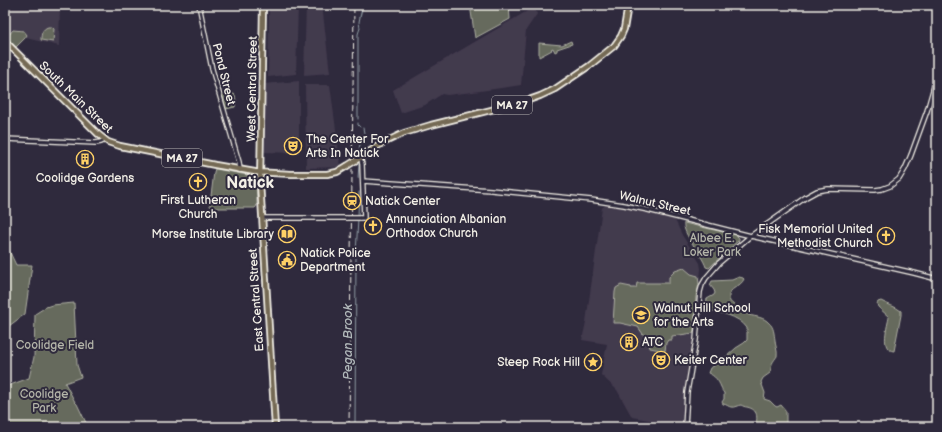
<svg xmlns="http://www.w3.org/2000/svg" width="942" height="432" font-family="'Balsamiq Sans',sans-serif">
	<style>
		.built { fill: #433a4e }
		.green { fill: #666b5d; stroke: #adaea2 }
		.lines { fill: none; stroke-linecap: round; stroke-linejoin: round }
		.stream { stroke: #8f9ca4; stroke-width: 1 }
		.minor-casing { stroke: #f4f1e8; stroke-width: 6 }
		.major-casing { stroke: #f4f1e8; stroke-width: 8 }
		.minor { stroke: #2f2a3d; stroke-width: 3.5 }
		.major { stroke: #756a55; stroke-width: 4.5 }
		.rail { stroke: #f4f1e8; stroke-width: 1; stroke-dasharray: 6 3; stroke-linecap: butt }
		.minor-bridge-casing { stroke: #f4f1e8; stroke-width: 6; stroke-linecap: butt }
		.major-bridge-casing { stroke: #f4f1e8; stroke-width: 8; stroke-linecap: butt }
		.minor-bridge { stroke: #2f2a3d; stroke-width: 3.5 }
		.major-bridge { stroke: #756a55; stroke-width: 4.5 }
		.labels { text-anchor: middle; stroke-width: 4; stroke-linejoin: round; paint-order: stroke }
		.shield { fill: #2f2a3d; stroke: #b9b5b5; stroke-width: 1 }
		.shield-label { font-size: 11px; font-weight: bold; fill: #f4f1e8 }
		.street-label { font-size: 12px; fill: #f4f1e8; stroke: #2f2a3d }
		.poi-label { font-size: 12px; fill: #f4f1e8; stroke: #2f2a3d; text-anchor: start }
		.park-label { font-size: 12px; fill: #b4b5a9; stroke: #2f2a3d }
		.water-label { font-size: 13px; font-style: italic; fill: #b1b8ba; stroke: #2f2a3d }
		.district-label { font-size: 16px; font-weight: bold; fill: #f4f1e8; stroke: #2f2a3d }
	</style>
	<rect width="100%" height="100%" fill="#2f2a3d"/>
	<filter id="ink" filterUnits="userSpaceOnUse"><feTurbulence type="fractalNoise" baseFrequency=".025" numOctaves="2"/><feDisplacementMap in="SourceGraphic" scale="8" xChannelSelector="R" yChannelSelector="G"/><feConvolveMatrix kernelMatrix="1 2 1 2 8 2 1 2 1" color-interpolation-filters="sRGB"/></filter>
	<g filter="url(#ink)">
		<path class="built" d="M5,5H60L59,46L26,38L16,48L5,38Z
			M269,5H298L296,74L268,77Z
			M306,5H322L330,73L304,75Z
			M534,7L537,14L526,30L521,85L473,92L447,95L442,94L425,105L401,113L393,90Z
			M299,81V153L263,152L264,84Z
			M305,85H330L341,167L306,168Z
			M607,205L640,211L675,220L682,235L700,263L701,269L700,278L696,292L693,339L684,391L682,426L632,417L617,390L601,375L607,344L582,340L586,322L602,208L604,206Z"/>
		<path class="green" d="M470,5H509L510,19L475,38Z
			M48,27H52L54,29L53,42L41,40C41,34 42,29 48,27Z
			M13,30L24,31L27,35L25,38L16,47L6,38Z
			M571,41L572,44L557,49V51L555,52L553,48L551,49L552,50L539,57V43L562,45Z
			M230,91L235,95L236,101L235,107L226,109L222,94Z
			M215,169H216L247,175L253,177L256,182L257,204L256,207L255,208H213L210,206V204L214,172Z
			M684,223L736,235L739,238V240L709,268L706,267C702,254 682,234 684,223Z
			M5,235V242L16,265H32L25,314L5,329Z
			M684,268L691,274L698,276L699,284L696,297L694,333L672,336V340H668L666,343L665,351L650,348L648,341L638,327L620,323H613L615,292L616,288L621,285L631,287V288H636L637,283H669V277L675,271Z
			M739,277L743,278L744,279C741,287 728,288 729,297C729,301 731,303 734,305C738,309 744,312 749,315C756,317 764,317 769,323C774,327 774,334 775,340C775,345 778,351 777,356C776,358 773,361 772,364C771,367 771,369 770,373L763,378L761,382L765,393L764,399L770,401L775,406L777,407L781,405L786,411V427H756C757,417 759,410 747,407C745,407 743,406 741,405C738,405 734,408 731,407C729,407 726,404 723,404L722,402L724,399V393C720,388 724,393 721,387C718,380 715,376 708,373L710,368L714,366L722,358L726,357L736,348L744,343L747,340V328C738,315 720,313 705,309V304L707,299L714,295L715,293L714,290L710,285L712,281L732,280Z
			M881,301C888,305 895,306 901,311V315L894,351C879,350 888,325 889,317L878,307L877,304L878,302Z
			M74,303L77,365L81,377L65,383L75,402L77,404L88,427H5V387L29,378L34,357L35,314L46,307L52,305Z"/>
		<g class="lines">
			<path class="stream" d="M358,119V34L360,28L359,22L360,17L363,5
				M358,123V125L360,127
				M359,153L360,142L364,133L363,128
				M358,178L359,164
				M358,216L359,192
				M356,254L358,219
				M355,427L356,258"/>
			<defs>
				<path id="minor" d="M199,5L212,69L239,162L240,170
					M5,139L96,143L101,142L105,140
					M363,181L491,190L591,200L624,205L648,210L751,236L914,273L937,279
					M262,218H347
					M359,218H364L362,164L360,158
					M270,427H275
					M685,427L687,392L696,340L700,292L702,285L706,278L719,263L748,238L806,197L817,191L828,189L875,190L882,189L890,186L899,179L905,169L911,155L927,111L937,76"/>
				<path id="major" d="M263,5L260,182L275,427
					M5,41L98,134L108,142L120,146L215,165L255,172L291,174H327L337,172L347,166
					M358,159L381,144L404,133L431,125L523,102L540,96L555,89L589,66L614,46L621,36L624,29L628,5"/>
			</defs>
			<use href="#minor" class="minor-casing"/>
			<use href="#major" class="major-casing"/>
			<use href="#minor" class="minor"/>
			<use href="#major" class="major"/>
			<path class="rail" d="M349,427L354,5"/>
			<defs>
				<path id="minor-bridge" d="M347,218H359"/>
				<path id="major-bridge" d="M347,166L358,159"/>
			</defs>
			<use href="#minor-bridge" class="minor-bridge-casing"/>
			<use href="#major-bridge" class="major-bridge-casing"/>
			<use href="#minor-bridge" class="minor-bridge"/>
			<use href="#major-bridge" class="major-bridge"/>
		</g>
	</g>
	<defs>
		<symbol id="theatre-ring" viewBox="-11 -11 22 22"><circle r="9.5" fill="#2f2a3d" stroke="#ffd166" stroke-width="1.5"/><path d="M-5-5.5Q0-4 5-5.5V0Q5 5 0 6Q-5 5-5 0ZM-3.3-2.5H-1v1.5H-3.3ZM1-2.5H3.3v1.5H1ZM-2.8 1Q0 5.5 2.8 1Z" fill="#ffd166"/></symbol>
		<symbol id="building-ring" viewBox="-11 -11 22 22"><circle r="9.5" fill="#2f2a3d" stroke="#ffd166" stroke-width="1.5"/><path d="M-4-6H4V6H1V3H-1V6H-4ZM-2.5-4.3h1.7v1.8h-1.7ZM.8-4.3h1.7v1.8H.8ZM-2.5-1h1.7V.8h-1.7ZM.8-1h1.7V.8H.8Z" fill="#ffd166"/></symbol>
		<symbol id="church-ring" viewBox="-11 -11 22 22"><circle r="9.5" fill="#2f2a3d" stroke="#ffd166" stroke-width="1.5"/><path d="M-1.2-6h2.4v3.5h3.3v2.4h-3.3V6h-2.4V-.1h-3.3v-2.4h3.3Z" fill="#ffd166"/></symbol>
		<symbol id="station-ring" viewBox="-11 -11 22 22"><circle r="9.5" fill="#2f2a3d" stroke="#ffd166" stroke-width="1.5"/><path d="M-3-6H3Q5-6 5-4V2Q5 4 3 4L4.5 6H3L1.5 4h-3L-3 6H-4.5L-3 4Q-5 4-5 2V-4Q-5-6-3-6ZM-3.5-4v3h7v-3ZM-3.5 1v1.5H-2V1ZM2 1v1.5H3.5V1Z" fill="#ffd166"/></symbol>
		<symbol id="library-ring" viewBox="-11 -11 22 22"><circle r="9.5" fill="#2f2a3d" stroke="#ffd166" stroke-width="1.5"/><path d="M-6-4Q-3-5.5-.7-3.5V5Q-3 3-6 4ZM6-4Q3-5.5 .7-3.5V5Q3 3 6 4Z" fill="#ffd166"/></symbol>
		<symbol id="civic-ring" viewBox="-11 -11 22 22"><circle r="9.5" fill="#2f2a3d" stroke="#ffd166" stroke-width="1.5"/><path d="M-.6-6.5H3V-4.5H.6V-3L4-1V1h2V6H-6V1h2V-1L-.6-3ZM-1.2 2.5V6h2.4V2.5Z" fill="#ffd166"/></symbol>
		<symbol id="school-ring" viewBox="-11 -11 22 22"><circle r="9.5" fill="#2f2a3d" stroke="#ffd166" stroke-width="1.5"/><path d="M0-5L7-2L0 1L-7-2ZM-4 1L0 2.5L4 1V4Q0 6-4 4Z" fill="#ffd166"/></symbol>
		<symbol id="sight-ring" viewBox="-11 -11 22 22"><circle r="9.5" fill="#2f2a3d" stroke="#ffd166" stroke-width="1.5"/><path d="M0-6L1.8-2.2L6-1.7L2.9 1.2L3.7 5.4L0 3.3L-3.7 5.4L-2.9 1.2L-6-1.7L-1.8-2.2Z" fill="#ffd166"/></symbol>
	</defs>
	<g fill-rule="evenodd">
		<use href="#theatre-ring" x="283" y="136" width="20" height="20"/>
		<use href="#building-ring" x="75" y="149" width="20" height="20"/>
		<use href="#church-ring" x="188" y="172" width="20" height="20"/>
		<use href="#station-ring" x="342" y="191" width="20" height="20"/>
		<use href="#church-ring" x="363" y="216" width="20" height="20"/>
		<use href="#library-ring" x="277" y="224" width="20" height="20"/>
		<use href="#church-ring" x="876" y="226" width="20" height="20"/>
		<use href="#civic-ring" x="277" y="250" width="20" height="20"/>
		<use href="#school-ring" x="631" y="305" width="20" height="20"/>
		<use href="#building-ring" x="619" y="332" width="20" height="20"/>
		<use href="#theatre-ring" x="651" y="350" width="20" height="20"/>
		<use href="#sight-ring" x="583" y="352" width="20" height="20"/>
	</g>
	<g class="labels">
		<g class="shield">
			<rect x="492" y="96" width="40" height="18" rx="3"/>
			<rect x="162" y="149" width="40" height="18" rx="3"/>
		</g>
		<g class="shield-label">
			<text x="512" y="109">MA 27</text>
			<text x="182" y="162">MA 27</text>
		</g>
		<g class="street-label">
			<text transform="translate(224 74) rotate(76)" y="4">Pond Street</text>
			<text transform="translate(252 89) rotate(-89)" y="4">West Central Street</text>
			<text transform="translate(76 97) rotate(44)" y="4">South Main Street</text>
			<text transform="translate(655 203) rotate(13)" y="4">Walnut Street</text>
			<text transform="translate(256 300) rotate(-94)" y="4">East Central Street</text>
		</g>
		<g class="poi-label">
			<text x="306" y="143">The Center For<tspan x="306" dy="14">Arts In Natick</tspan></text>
			<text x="85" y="182" text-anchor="middle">Coolidge Gardens</text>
			<text x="198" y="204" text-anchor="middle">First Lutheran<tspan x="198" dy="14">Church</tspan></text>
			<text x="365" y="205">Natick Center</text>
			<text x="386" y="223">Annunciation Albanian<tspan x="386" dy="14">Orthodox Church</tspan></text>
			<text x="873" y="233" text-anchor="end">Fisk Memorial United<tspan x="873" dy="14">Methodist Church</tspan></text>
			<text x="274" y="238" text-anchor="end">Morse Institute Library</text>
			<text x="300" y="257">Natick Police<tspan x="300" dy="14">Department</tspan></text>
			<text x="654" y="312">Walnut Hill School<tspan x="654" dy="14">for the Arts</tspan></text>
			<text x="642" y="346">ATC</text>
			<text x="674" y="364">Keiter Center</text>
			<text x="580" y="366" text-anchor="end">Steep Rock Hill</text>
		</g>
		<g class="park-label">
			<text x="712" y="242">Albee E.<tspan x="712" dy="14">Loker Park</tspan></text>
			<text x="55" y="349">Coolidge Field</text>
			<text x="44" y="398">Coolidge<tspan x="44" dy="14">Park</tspan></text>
		</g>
		<g class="water-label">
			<text transform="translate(347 342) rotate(-90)" y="5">Pegan Brook</text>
		</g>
		<g class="district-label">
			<text x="250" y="188">Natick</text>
		</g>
	</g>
	<rect width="942" height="432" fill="none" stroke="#2f2a3d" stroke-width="20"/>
	<rect x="10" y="10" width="922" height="412" fill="none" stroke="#f4f1e8" stroke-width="1.5" filter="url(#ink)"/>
</svg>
